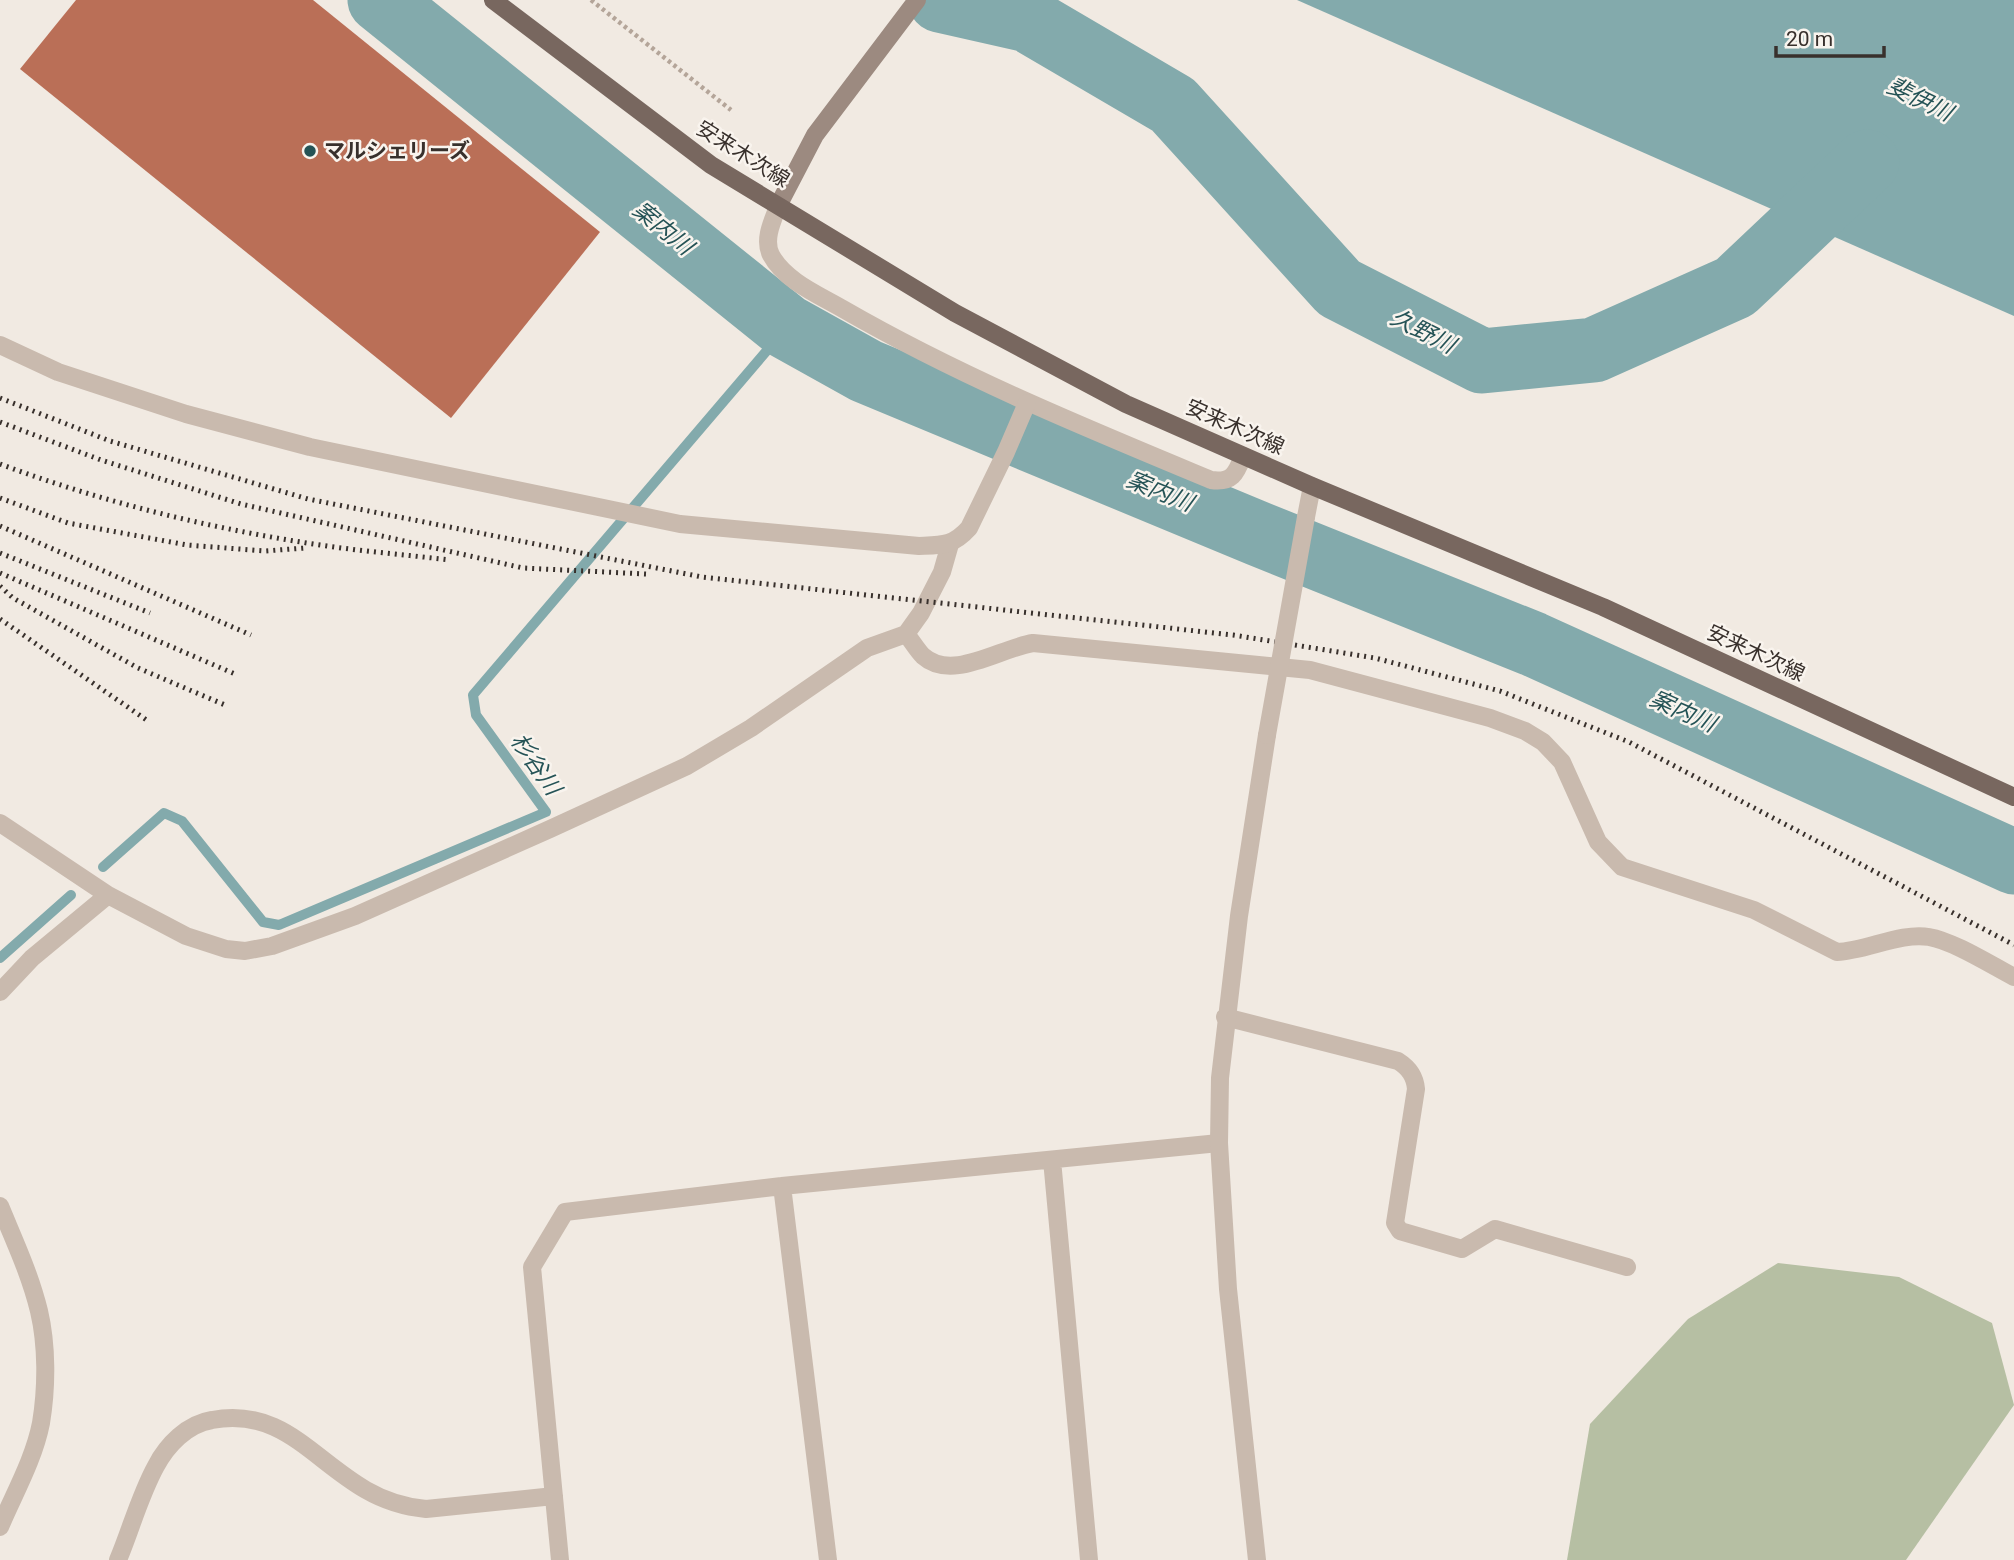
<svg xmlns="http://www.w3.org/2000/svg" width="2014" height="1560" font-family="Roboto,'Noto Sans JP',sans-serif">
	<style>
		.green { fill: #b6bfa3 }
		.water { fill: #83aaac }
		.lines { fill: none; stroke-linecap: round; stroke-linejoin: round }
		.stream { stroke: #83aaac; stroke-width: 10 }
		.river { stroke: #83aaac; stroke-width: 65 }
		.building { fill: #ba6f57 }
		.path { stroke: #b4a599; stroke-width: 4.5; stroke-dasharray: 3.5 3.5; stroke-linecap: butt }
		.minor { stroke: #c9baae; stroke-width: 18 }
		.tertiary { stroke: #c9baae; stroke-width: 18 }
		.secondary { stroke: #9c8a80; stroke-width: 18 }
		.primary { stroke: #78675f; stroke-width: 18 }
		.rail { stroke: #38302c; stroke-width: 5; stroke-dasharray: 2 5; stroke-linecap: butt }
		.tertiary-bridge { stroke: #c9baae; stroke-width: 18 }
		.poi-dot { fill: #255356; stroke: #f9f4ee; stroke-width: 2.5 }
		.labels { text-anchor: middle; stroke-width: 5; stroke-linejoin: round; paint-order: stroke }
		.poi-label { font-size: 21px; font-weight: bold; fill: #38302c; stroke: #f9f4ee; text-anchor: start }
		.street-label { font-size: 21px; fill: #38302c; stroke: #f9f4ee }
		.water-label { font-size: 23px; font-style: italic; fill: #255356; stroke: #f9f4ee }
	</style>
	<rect width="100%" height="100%" fill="#f1eae2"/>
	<path class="green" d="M1778,1263L1899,1277L1992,1323L2014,1405L1906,1560H1567L1590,1424L1688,1319Z"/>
	<path class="water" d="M1297,0H2014V316Z"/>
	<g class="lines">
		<path class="stream" d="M103,867L164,813L182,821L263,922L279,925L546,812L476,715L473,695L787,327
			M0,958L71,895"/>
		<path class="river" d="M380,0L787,327L866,371L1259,534L1533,644L2014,862
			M940,0L1028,20L1173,105L1339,288L1482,361L1594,350L1735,287L1867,162"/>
	</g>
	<path class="building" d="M76,0H313L600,232L451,418L20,69Z"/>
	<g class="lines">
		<path class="path" d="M591,0L731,110"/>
		<path class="minor" d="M779,204C773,220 763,239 771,255C785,281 819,295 843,309C961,377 1086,428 1211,480C1232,483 1236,474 1243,456
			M906,634C912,641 917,650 923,656C952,682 1000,648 1033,643L1310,670L1490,718L1525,731L1543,742L1562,762L1598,842L1622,867L1754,910L1837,952C1866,951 1901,932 1929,937C1953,941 1991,965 2014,977
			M0,823L108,895L186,936L226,949L245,951L272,946L355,916L550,829L687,766L751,728L867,648L906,634L921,613L942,572L950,544
			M0,992L32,958L108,895
			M1225,1017L1398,1061C1409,1068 1415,1076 1416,1089L1395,1223L1400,1231L1462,1249L1495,1229L1627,1267
			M1052,1160L1089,1560
			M782,1186L828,1560
			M0,1206C14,1240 30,1274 39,1311C47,1345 47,1387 41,1423C34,1459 14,1494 0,1527
			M118,1560C131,1529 140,1495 156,1466C167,1445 187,1424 212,1420C281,1407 312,1459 366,1490C385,1501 405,1507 426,1509L554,1496
			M560,1560L532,1267L565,1212L782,1186L1219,1143"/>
		<path class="tertiary" d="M0,345L58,372L186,414L310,447L680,524L919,546C942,545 953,546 969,528L1006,452L1027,403
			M1306,517L1312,486
			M1257,1560L1228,1289L1219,1143L1220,1078L1239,916L1267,735"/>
		<path class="secondary" d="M779,204L815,135L917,0"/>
		<path class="primary" d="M493,0L711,165L955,313L1126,404L1312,486L1603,607L2014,797"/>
		<path class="rail" d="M0,398L110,441L308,499L702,577L1233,635L1375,658L1500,691L1629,742L2014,945
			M0,422L101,460L241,504L523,568L646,574
			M0,464C105,503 216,530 327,546C368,552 409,555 450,560
			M0,498L68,523L187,545L265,551L305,548
			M0,526L251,635
			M0,553L150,613
			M0,573L235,674
			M0,586L13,598L138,668L225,705
			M0,619L148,721"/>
		<path class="tertiary-bridge" d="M1267,735L1306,517"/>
	</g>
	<circle class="poi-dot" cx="310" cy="151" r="7"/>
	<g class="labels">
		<g class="poi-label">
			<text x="324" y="158">マルシェリーズ</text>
		</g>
		<g class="street-label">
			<text transform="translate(743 154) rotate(32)" y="7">安来木次線</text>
			<text transform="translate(1235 427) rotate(24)" y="7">安来木次線</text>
			<text transform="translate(1756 653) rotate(25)" y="7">安来木次線</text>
		</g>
		<g class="water-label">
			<text transform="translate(1920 99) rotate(26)" y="8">斐伊川</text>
			<text transform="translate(663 228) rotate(39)" y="8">案内川</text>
			<text transform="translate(1423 331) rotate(27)" y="8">久野川</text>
			<text transform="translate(1160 491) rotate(22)" y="8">案内川</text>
			<text transform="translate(1683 711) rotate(24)" y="8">案内川</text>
			<text transform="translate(536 764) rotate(55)" y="8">杉谷川</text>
		</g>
	</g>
	<path d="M1776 46v10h108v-10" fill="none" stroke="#38302c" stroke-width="3.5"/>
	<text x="1786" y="46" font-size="21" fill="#38302c" stroke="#f9f4ee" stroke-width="5" paint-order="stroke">20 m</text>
</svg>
